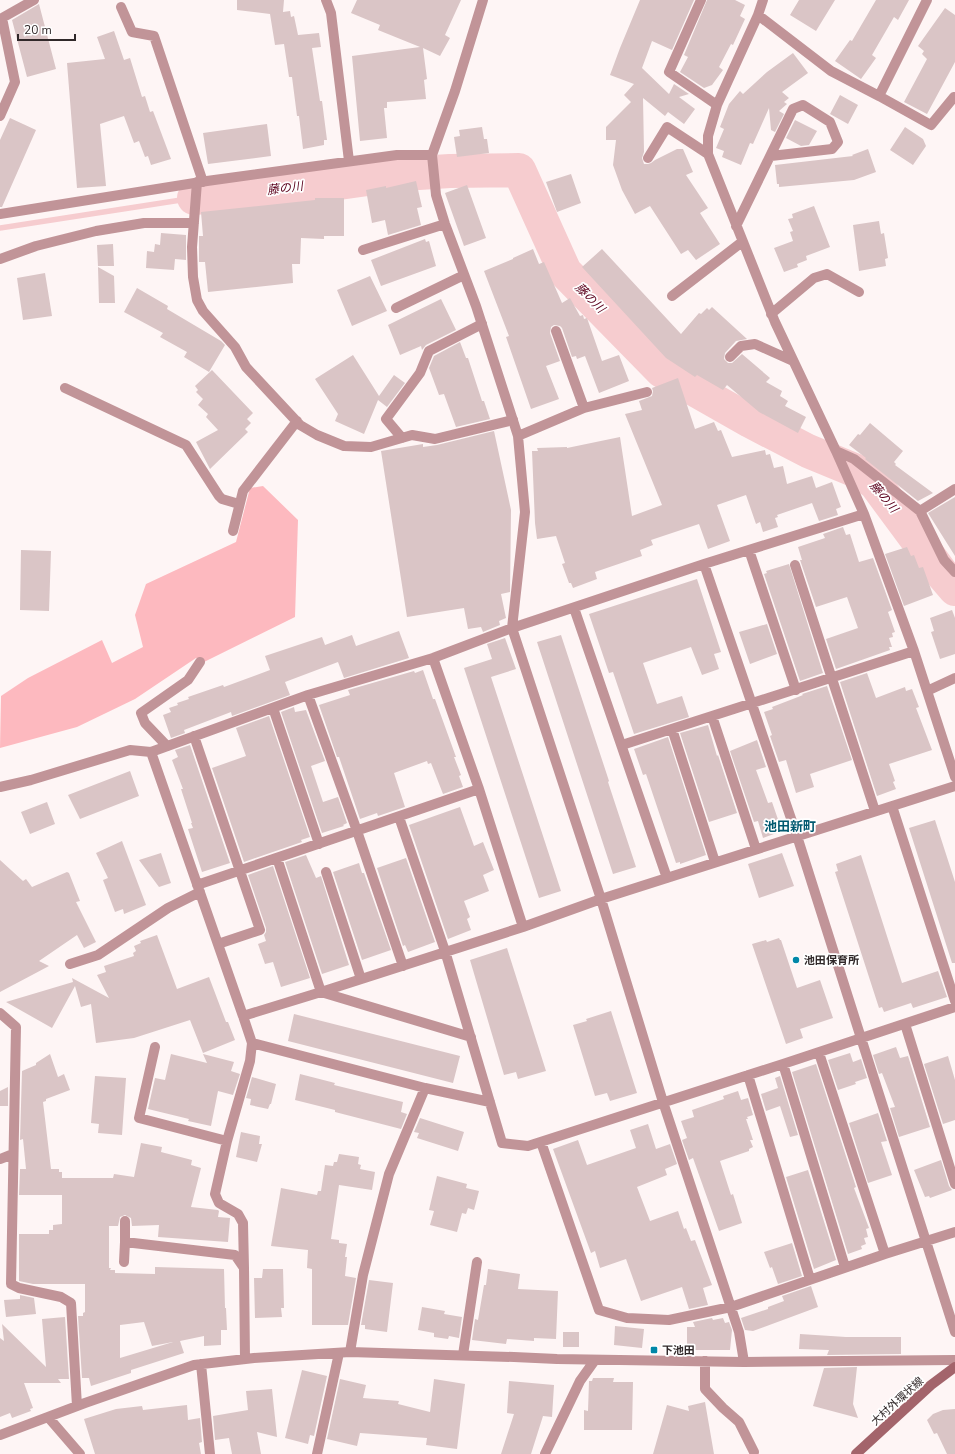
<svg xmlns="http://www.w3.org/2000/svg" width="955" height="1454" font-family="'Nunito Sans','Noto Sans JP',sans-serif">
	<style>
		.green { fill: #fdb9bf }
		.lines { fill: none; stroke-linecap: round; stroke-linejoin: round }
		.stream { stroke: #f6cccf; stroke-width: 5.5 }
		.river { stroke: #f6cccf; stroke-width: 34 }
		.building { fill: #dac5c6; fill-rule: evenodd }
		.lane { stroke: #c19498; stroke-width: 10 }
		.street { stroke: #c19498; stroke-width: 10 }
		.secondary { stroke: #a3646b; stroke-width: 10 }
		.poi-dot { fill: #0087a8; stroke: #fff; stroke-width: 1.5 }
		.labels { text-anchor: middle; stroke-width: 3.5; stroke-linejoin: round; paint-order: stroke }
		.poi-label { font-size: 11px; font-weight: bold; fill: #302829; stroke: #fff; text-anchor: start }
		.street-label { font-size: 11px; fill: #302829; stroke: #fff }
		.water-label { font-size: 12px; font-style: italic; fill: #5b001c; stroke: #fff }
		.quarter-label { font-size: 13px; font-weight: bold; fill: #015970; stroke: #fff }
	</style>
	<rect width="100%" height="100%" fill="#fef5f5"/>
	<path class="green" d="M263,486L298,520L295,617L204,662L196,658L135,699L77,727L0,748L1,696L28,678L102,640L112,663L143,647L135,615L146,584L236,542L250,488Z"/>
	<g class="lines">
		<path class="stream" d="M0,228L194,198"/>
		<path class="river" d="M194,198L325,185L403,174L450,171L519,170L565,272L662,371L750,421L808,451L859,472L875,483L943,575L955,589"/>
	</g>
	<path class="building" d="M237,0H284L283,12L290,11L291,17L294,16L298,35L319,33L321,47L312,48L320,101H322L327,140H324V145L303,149L299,116H297L292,77H289L284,44L275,45L270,14L237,10Z
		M357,0H461L445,35L450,38L440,56L423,48L427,79L424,80L426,99L387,102V108H384L387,138L360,141L352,56L420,47L378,30L380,25L351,13Z
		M640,0H694L672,50L652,41L642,68L669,94L674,84L689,94L679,97L695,109L684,124L668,112L665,116L643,98L644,152L642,158L644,164H648L651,163L655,160L677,149H683L693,172L686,175L708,208L700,213L720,244L696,260L688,250L681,254L650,206L635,214L622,190L613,165L616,140H606V127L631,102L624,95L634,84L610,75L620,48Z
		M707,0H735L745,5L740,16L745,19L733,45L731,44L719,67L723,70L712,85L704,88L680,72L688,57L684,55Z
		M799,0H835L816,31L790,15Z
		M876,0H909L898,20L894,17L872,55L876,58L861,79L835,61L850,40L852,41Z
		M39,4L56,69L27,77L12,20Z
		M945,8L955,15V62L927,114L904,102L927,59L922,54L924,51L918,46Z
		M114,31L124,60L130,58L142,97L145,96L150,112L153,111L171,159L151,165L148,156L145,157L139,141L134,143L124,116L100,124L106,186L77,188L67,63L105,59L97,37Z
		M793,53L808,73L782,92L789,98L784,102L787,104L779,111L784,114L775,132L771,130L769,108L753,144L750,143L741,165L722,157L724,151L716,148L724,129L720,127L729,104L740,91L743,94L767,72Z
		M840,95L858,105L848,124L830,114Z
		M10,118L36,130L2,207H0V140Z
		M795,120L817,131L809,145L801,146L786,138Z
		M267,124L271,156L208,164L203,133Z
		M482,127L484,139H487L489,153L457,157L454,137L460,136L459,130Z
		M905,127L923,139L926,146L913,165L890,150Z
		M868,149L876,172L854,180L779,187V184H777L775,165L853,156L852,155Z
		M571,174L581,203L557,212L546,182Z
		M416,181L422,207L417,208L421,225L388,235L385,220L372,223L366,190L386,186V188Z
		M467,185L486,238L464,246L445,193Z
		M315,198H344V236H324V239L301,238L300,264H292L293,283L208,292L205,262H199V236H203L201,212L315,200Z
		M814,206L830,247L806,256L807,260L797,264L798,267L784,272L774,248L793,241L790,232L793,231L788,219L793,218L792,214Z
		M879,221L881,234L884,233L888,258L885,259L886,266L859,271L853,225Z
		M161,233L186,235V260L175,259L174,270L146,268L147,251L154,252L155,244L160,245Z
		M425,239L426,242L429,241L436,266L381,286L371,260Z
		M113,244L114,266H98L97,245Z
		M533,249L539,264L544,262L562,303L570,298L580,316L583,315L584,319L587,318L602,361L619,355L629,381L599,393L585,356L577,359L576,356L572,357L562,328L560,326L554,325L551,327L550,333L560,361L546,366L559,399L531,409L506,337L509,336L484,271L513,259V258Z
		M602,249L681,334L699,313L701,314L707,308L709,310L712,307L747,339L736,341L725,353L724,359L728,363H732L742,354L770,378L766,382L782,391L780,396L788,401L785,406L806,417L798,433L759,412L727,385L723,390L697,375L695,377L666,358L582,267Z
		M98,267L114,276L115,303H99Z
		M45,273L52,316L23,320L17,278Z
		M370,276L387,311L352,326L337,290Z
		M137,288L168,306L167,309L221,341L225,345L209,372L184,357L187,352L160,337L163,333L124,312Z
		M441,299L456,330L426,345L422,350L421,346L400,355L388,325Z
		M460,342L466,358H468L482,401H484L490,419L456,427L444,394L439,395L429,368L434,356Z
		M353,355L379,396L394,375L405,383L387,407L378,400L364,434L335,421L338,414L315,379Z
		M212,370L253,413L247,419L251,423L245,429L248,432L210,469L196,442L218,430L206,417L208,414L198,405L203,399L196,392L198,390L195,386Z
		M678,378L695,429L714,422L718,431L721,430L732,457L765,450L766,455L770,454L774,468L783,466L787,484L812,476L816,488L832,482L841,507L836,509L838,515L819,521L812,503L777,515L778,517L775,518L778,527L763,532L760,522L756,524L746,495L717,505L730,541L708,549L699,524L651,540L653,545L640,550L642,556L595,572L597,579L573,588L571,583H569L562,564L565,563L556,536L537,539L535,523L532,451H538L537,448L567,447V448L620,437L632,516L662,505L625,414L642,410L639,401L652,396L653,391L652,388Z
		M870,423L903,451L894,462L896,464L895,465L933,493L918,501L865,459L866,458L849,445L858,434L860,435Z
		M494,431L511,510L510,592L501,594L506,618L499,621L500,625L483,632L481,627L468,629L464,608L407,617L381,451L423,444V447L437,445Z
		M955,497V556L928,513Z
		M843,527L846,535L850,534L859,562L873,558L892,610L888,612L895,632L892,633L893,637L889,638L892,647H889L890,650L836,669L826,639L858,628L847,597L816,607L800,560H802L798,547L825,538L823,534Z
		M907,547L911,556L914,555L919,568L923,567L933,595L904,606L885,554Z
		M21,550L51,551L49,611L20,610Z
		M789,564L823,673L800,681L764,574L767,573L766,571Z
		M697,579L721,652L714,654L719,669L702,675L691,647L643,663L657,704L682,696L689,717L634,734L613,672L609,673L589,614Z
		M952,610L955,618V654L940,659L931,632L934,631L930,618Z
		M767,624L777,654L750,664L739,632Z
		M399,631L409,658L344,678L338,662L285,682L290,695L232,716L231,712L184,730L185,733L171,738L163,715L171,712L169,708L178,705L177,703L189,699L188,697L223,685L224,687L270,670L265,656L322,637L325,645L352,635L356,646Z
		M561,635L609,781L608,782L636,867L613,874L537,642Z
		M505,638L516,669L491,677L561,891L539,898L464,668L492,659L487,644Z
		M423,670L433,699H435L456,757H454L461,775L459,776L463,787L443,794L431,763L428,764L427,761L394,773L405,807L378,816L377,813L360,819L339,757H337L319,705L350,695L348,690L414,671L415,673Z
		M867,673L876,698L905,687L906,691L912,689L919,707L916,708L932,750L889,764L895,781L893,782L896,789L877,796L840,682Z
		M827,686L852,760L810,774L814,787L796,793L786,760L779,762L770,736L772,735L764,712L773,709L772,707L798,697L803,695L802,694Z
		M294,707L295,712L306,710L325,761L311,766L323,802L338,797L347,823L343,825L344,826L322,833L281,712Z
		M269,716L310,837L301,840L302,842L244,862L212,768L246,756L236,728Z
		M708,725L717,756L718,755L737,813L709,822L680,733Z
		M668,737L706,855L680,864V862L676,863L646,774L643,775L634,749Z
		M757,740L766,767L756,770L768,803L772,802L782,831L763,838L758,821L754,822L730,751Z
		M190,745L230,863L202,872L188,829L193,828L191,823H192L181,789H183L172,760L178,757L175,750Z
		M130,771L139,796L80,819L68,795Z
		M47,802L55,824L30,834L21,812Z
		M460,807L474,846L483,842L494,870L483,875L489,891L464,901L470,917L467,919L471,930L448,939L409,825Z
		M935,820L955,882V963H952L909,828Z
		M122,841L146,905L124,914L123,909L115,912L103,880L108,878L96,853Z
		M161,853L171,883L159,887L139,860Z
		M782,853L794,886L759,898L748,864Z
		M306,855L316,878L321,876L349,965L322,974L285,862Z
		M861,855L902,983L938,971L947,997L913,1008L911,1003L884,1012L882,1007L879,1008L835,872L838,871L836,864Z
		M406,858L435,942L408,952L405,945L403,946L377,868Z
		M0,860L23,881L26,879L32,887L67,872L69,873L80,901L76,902L96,942L84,948L77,935L39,961L49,966L0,992Z
		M359,863L362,873H364L391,950L362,960L333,872Z
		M273,866L310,978L281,987L273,962L265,964L258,944L266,941L264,935L266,932V928L248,875Z
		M157,935L177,989L209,977L226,1022H228L235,1040L203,1053L190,1020L134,1038L96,1043L91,1004L81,1007L75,986L52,1028L6,1002L73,982L72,978L109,998L97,975L106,972L104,966L134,956L133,953L136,951L134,946L141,943L140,941Z
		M779,938L780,940H781L797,988L820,980L833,1018L800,1029L803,1038L786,1044L752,944L766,940L767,942Z
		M507,948L546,1071L518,1079L516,1072L504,1075L470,960Z
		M611,1011L637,1093L610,1101L607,1093L595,1096L573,1025L587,1021L586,1019Z
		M294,1014L460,1056L453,1083L288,1041Z
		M896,1047L900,1058L908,1056L930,1127L899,1137L890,1108L895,1107L882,1073L879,1074L873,1055Z
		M850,1053L853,1062L861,1059L867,1078L855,1082L856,1084L838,1090L828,1060Z
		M50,1054L58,1077L64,1074L70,1090L46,1099V1101L43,1102L51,1169H59V1172H62V1178H113L114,1174L134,1177L141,1143L162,1147L161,1152L192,1160L191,1165L201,1168L191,1207L218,1210L219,1211L218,1217L230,1218L228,1242L158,1237L159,1225L132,1226L131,1218L125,1215L120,1217L118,1226H109V1268H111L110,1270H115V1273L155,1274V1267L224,1269L225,1308H226L227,1330H221V1345L204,1346V1336L180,1341L184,1353L131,1370V1373L91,1386L89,1378H82L78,1316H83V1313L85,1312V1284H33L19,1281V1234H49V1230H53V1225L62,1224V1195H19L20,1169H26L23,1139L20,1140L22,1071L36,1065V1063ZM144,1322L152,1346L173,1342L120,1358V1325Z
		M171,1054L207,1063L203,1054L234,1062L231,1071L240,1074L233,1095L218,1091L211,1126L188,1121L189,1119L148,1109L155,1078L165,1080Z
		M948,1056L955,1080V1120L943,1124L924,1064Z
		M816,1064L856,1187L854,1188L869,1228L866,1229L868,1237L864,1238L866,1244L861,1246L862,1249L848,1254L792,1072Z
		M300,1074L335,1083L334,1085L403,1102L401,1112L407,1114L401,1129L335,1112V1110L295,1100Z
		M95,1076L126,1078L122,1135L98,1133L99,1124L91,1123Z
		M780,1076L798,1135L790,1137L780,1106L766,1111L761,1094L778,1088L775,1078Z
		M252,1077L276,1084L271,1104H270L268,1109L250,1105L251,1099L246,1098Z
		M8,1087V1106H0V1091Z
		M738,1091L741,1100L748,1098L753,1115L747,1117L748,1119H746L753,1140H750L753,1147L749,1149V1151L720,1161L731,1195L733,1194L742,1223L719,1231L693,1158L689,1160L682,1140L687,1138L681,1121L694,1117L692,1110L724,1099L723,1096Z
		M878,1113L887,1141L881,1142L892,1175L868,1183L849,1123Z
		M420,1118L464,1132L458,1151L417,1138L419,1133L414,1132Z
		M648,1124L656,1149L670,1144L677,1164L665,1169L667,1175L637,1187L650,1221L678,1211L684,1229L686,1228L691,1241L695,1240L712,1285L703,1288L708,1305L689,1309L682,1287L641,1301L626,1259L600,1268L595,1251L591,1253L553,1149L578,1140L587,1165L636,1148L630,1130Z
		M241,1132L260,1136L259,1144H262L257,1162L236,1157Z
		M339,1154L359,1157L358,1164L361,1165L360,1169L375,1172L372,1190L339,1185L331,1239L339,1240V1243L347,1244L345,1257H347L345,1276L356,1278L348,1325H312V1269L307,1268L308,1250L271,1246L281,1188L317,1195L318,1191H321L325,1165L333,1166L334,1162H337Z
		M941,1160L949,1186L952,1190L930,1198L929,1196L925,1197L914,1170Z
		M808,1170L836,1260L814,1269L786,1177Z
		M437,1176L467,1184L466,1188L479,1191L474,1210L468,1208L466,1214L462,1213L457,1232L430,1225L434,1211L429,1210Z
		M792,1243L802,1276L778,1284L772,1267L770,1268L764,1252Z
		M263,1269H283L284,1308H281L282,1317L255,1318L254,1278H262Z
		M488,1269L520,1274L518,1289L558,1291L556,1339L534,1338V1341L507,1339L506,1344L472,1340L475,1319L478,1320L484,1285H486Z
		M369,1280L393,1283L387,1332L365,1329V1325H361Z
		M811,1286L818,1307L753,1331L745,1330L741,1318L768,1309V1307L784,1301L782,1296Z
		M20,1295L34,1298L36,1314L6,1317L4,1300L20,1299Z
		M422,1307L445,1311L444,1314L462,1317L459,1338L449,1336L448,1339L434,1337V1333L418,1330Z
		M65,1317L69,1379H58L61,1383H24L33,1408L30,1409L31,1411L12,1418L10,1413L0,1417V1338L4,1341L2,1324L46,1367L42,1319Z
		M712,1318L713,1320L723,1318L725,1323L729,1322L732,1330L730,1350H687V1327H695L693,1322Z
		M615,1326L644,1329L642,1348L614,1345Z
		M563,1332H579V1347H563Z
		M800,1334L846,1337H901V1354L827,1355L829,1350L799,1349Z
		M857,1367L853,1404L858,1418L813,1406L824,1368Z
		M302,1370L327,1376L314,1436L310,1435L308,1444L285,1438Z
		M593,1378H614L613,1382H633L632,1430H584V1410L588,1411L589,1381H592Z
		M340,1379L366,1385L363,1398L399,1401L398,1404L430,1412L434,1379L465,1384L457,1449L426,1445L427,1438L360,1433L357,1446L327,1439Z
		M509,1381L554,1385L552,1417L543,1416L531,1454H501L514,1414L507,1413Z
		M272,1389L277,1437L257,1432L261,1454H232L229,1438L215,1440L213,1416L248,1410L246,1391Z
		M705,1402L714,1454H653L667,1405L689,1411L688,1406Z
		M187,1405L188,1420L200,1418L202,1442L199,1443L201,1454H95L84,1419L116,1409L142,1406L143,1410Z
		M955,1409V1454H947L937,1433L934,1434L927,1420L933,1414L943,1410Z"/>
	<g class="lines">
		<path class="lane" d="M197,182L192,247L193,277L197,300L203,311L235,347L246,367L300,425L317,435L344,446L371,447L412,435L435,439L513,420
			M0,259L36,246L96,231L144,223H194
			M65,388L186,445L219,496L222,499L239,504
			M402,438L386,419L420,373L429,351L482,324
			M233,531L243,491L297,421
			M167,746L145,723L141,713L188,680L200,662
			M463,1355L477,1262"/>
		<path class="street" d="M326,0L331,13L349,161
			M483,0L455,91L432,155L436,195L445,224L476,306L518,436L525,512L512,628L601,899L663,1102L739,1332L744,1362
			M701,0L669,72L717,105
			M763,0L758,15L717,105L708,136V154L775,322L836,451L864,514L914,651L955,777
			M121,7L132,32L154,36L203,182
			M758,15L831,71L879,96L927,0
			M879,96L931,125L954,97
			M0,116L15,82L2,18L34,0
			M648,158L667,127L708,154
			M0,214L207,181L397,155H432
			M736,226L793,109L803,105L830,122L838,142L832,149L771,156
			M363,250L445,224
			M672,296L742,242
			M396,308L464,275
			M771,314L814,278L827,274L859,292
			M556,331L584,408
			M730,357L741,346L755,344L793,361
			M518,436L584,408L647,392
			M836,451L854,459L920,511L955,489
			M920,511L944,560L955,572
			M864,514L704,564L512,628L433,658L308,695L151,752L243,1016L321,992L523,927L601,899L955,786
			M749,550L796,690
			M704,564L797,836L861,1038L955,1332
			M795,565L875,811
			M574,608L667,878
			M433,658L479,789L523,927
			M927,691L955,678
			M308,695L357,831L403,966
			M273,708L319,844
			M712,716L756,849
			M672,729L715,862
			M194,736L260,930L218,944
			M622,745L914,651
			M0,787L31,780L130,750L151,752
			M892,806L955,1001
			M399,817L445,951L502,1143L528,1146L783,1064L955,1007
			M277,858L321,992L471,1037
			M326,872L361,979
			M197,885L479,789
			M70,964L98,955L168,908L200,892
			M0,1013L16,1027L11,1284L19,1288L61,1297L71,1303L77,1406
			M243,1016L252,1043L425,1088L490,1102
			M905,1024L955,1184
			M155,1047L139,1118L227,1141
			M819,1053L885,1254
			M783,1064L845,1267
			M748,1075L810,1279
			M541,1142L599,1310L627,1318L669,1320L731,1307L885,1254L955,1232
			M0,1159L13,1154
			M125,1221V1242L235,1255L244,1268L245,1359
			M124,1262L125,1242
			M244,1268L243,1223L238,1214L219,1203L215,1194L227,1141L250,1061L252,1043
			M350,1352L363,1275L389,1174L425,1088
			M705,1361V1389L723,1408L739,1422L754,1452
			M201,1364L210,1454
			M48,1417L80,1454
			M0,1435L85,1403L194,1365L254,1358L350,1352L514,1357L557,1359L744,1362L955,1360
			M317,1454L339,1353
			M545,1454L580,1381L595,1360"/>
		<path class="secondary" d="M856,1454L931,1385L955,1367"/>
	</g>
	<g class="poi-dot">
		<circle cx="796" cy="960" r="4"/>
		<rect x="650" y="1346" width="8" height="8" rx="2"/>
	</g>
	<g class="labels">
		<g class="poi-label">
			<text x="804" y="964">池田保育所</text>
			<text x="662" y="1354">下池田</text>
		</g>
		<g class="street-label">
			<text transform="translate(897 1401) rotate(-42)" y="4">大村外環状線</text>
		</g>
		<g class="water-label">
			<text transform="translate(285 188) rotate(-7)" y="4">藤の川</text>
			<text transform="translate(590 298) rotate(45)" y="4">藤の川</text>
			<text transform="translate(884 497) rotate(50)" y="4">藤の川</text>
		</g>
		<g class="quarter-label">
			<text x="790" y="831">池田新町</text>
		</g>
	</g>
	<path d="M18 34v6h57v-6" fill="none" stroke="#302829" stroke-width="2"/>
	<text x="24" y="34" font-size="12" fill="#302829" stroke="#ffffff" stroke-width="3" paint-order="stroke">20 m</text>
</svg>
